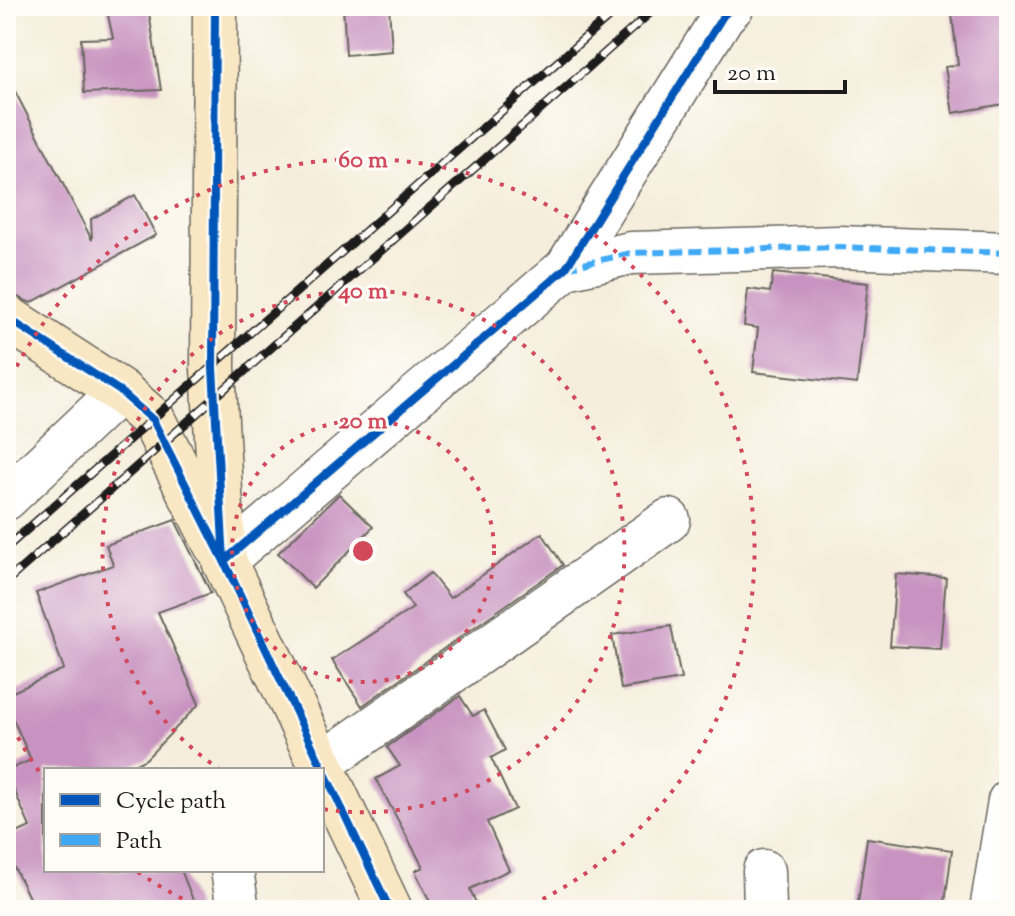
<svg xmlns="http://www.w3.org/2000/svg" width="1015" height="916" font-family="'Sorts Mill Goudy',serif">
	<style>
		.building { fill: #c893c0 }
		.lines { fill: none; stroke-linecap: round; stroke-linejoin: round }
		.street-casing { stroke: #68665f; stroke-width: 45 }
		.secondary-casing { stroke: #68665f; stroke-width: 47 }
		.street { stroke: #fff; stroke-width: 42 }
		.secondary { stroke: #f9e7c3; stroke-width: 44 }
		.rail-casing { stroke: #1c1c1c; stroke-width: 9 }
		.rail { stroke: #fdfcf7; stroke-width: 6; stroke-dasharray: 18; stroke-linecap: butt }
		.quiet { stroke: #3fa9f5; stroke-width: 6; stroke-dasharray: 12 6; stroke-linecap: butt }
		.cycleway-casing { stroke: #fdfcf7; stroke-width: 13 }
		.cycleway { stroke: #0057b8; stroke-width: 8 }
		.ring { fill: none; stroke: #d1495b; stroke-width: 4; stroke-dasharray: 4 8 }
		.centre { fill: #d1495b; stroke: #fdfcf7; stroke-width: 4 }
		.ring-label { font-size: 24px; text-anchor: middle; font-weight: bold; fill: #d1495b; stroke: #fdfcf7; stroke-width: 6; stroke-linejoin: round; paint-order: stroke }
	</style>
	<rect width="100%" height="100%" fill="#fdfcf7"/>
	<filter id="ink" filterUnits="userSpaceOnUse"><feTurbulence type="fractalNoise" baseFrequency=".0125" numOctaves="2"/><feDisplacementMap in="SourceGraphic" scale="16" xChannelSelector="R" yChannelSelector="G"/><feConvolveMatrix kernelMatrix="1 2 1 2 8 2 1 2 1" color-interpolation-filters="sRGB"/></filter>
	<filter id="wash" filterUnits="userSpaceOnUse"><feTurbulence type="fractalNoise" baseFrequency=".006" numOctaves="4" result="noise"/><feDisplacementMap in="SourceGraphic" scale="32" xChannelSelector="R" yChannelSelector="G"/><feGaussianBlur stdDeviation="1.8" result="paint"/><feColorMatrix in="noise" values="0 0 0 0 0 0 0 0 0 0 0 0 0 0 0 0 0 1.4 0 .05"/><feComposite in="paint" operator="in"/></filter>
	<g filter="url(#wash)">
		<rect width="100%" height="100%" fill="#f6eedc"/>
		<g id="blocks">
			<path class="building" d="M106,6H148L161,90L84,93L81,39L113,38Z
				M343,6H389L392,51L346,55Z
				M951,6H1009V103L953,113L945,67L958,65Z
				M6,74L92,240L91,219L135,195L156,235L31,303L6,292Z
				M773,273L868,283L857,384L753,372L758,328L744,326L748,289L770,292Z
				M339,494L373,527L313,588L278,553Z
				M175,520L211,593L158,612L199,704L146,759L124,770H46V870H181L197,910H35L6,851V838L30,827L6,771L31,760L6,703V695L64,669L36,593L113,565L106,545Z
				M542,533L563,565L362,706L332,660L413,608L403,594L430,573L450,598Z
				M896,574L946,578L940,649L890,646Z
				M671,626L681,679L621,689L612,635Z
				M460,696L473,716L484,710L505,750L491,758L515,809L487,822L509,870L470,889L479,910H434L415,871L423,867L376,779L400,766L387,747Z
				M867,838L952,850L944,910H857Z"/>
		</g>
	</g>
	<g filter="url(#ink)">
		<use href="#blocks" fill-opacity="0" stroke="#68665f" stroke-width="2"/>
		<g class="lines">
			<defs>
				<path id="street" d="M566,268L631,253L839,247L1009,253
					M6,499L120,391
					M224,561L566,268L723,16L733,6
					M321,764L669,520
					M232,870L238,910
					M764,871L765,910
					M991,910L1009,801"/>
				<path id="secondary" d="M215,6L213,368L224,561L390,910
					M6,317L120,391L153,420L216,545"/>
			</defs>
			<use href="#street" class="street-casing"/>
			<use href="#secondary" class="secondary-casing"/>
			<use href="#street" class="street"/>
			<use href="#secondary" class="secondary"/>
			<defs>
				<path id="rail" d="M6,548L621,6
					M6,582L658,6"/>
			</defs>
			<use href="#rail" class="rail-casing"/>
			<use href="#rail" class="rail"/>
			<path class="quiet" d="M566,268L631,253L839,247L1009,253"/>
			<defs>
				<path id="cycleway" d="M215,6L213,368L224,561L390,910
					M6,317L120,391L153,420L224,561L566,268L723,16L733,6"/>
			</defs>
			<use href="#cycleway" class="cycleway-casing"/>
			<use href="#cycleway" class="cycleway"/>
		</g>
	</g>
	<g class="ring">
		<circle cx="363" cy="551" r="131"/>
		<path d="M221 770A261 261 0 1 1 322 809"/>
		<path d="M204 909A392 392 0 0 1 135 870M46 781A392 392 0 0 1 6 714M6 388A392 392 0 1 1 522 909"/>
	</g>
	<circle cx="363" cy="551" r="12" class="centre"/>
	<g class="ring-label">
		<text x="363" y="167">60 m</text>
		<text x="363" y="298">40 m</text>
		<text x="363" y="428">20 m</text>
	</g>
	<rect width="1015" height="916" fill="none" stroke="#fdfcf7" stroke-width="32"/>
	<rect x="44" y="768" width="280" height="104" fill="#fdfcf7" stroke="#a3a29f" stroke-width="2"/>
	<rect x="60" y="794" width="40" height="12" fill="#0057b8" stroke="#a3a29f" stroke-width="2"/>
	<text x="116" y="808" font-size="24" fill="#1c1c1c">Cycle path</text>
	<rect x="60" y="834" width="40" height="12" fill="#3fa9f5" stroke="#a3a29f" stroke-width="2"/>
	<text x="116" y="848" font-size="24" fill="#1c1c1c">Path</text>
	<path d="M715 80v12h130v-12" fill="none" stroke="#1c1c1c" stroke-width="4"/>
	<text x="727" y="80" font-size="24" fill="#1c1c1c" stroke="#fdfcf7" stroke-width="6" paint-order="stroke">20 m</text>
</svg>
